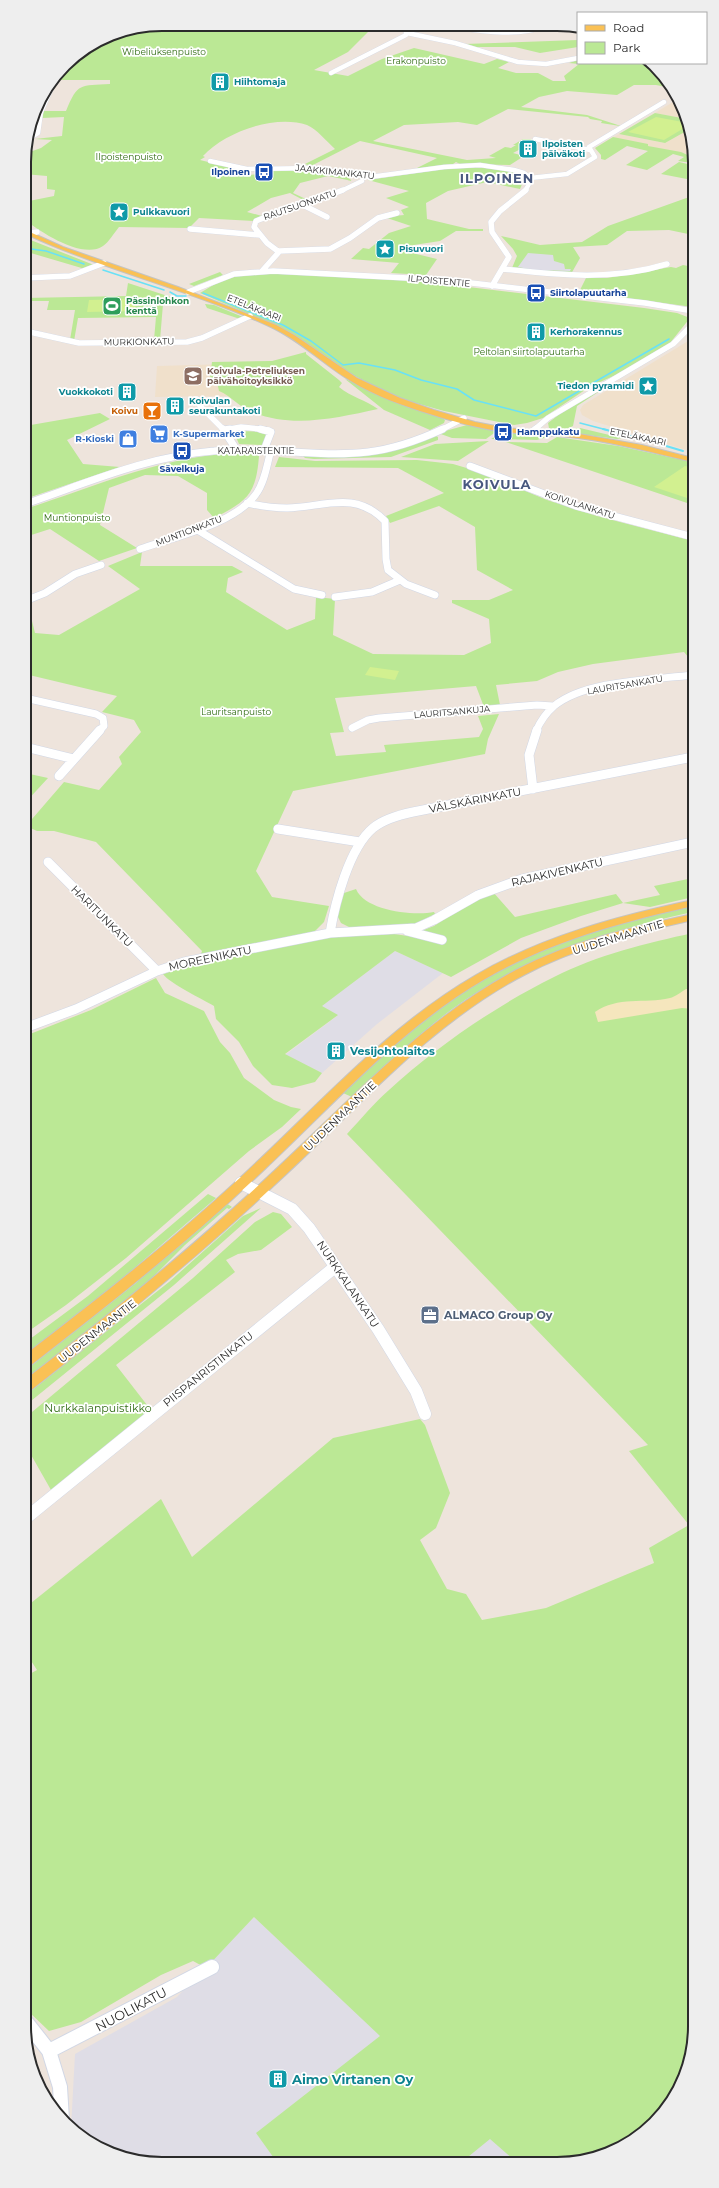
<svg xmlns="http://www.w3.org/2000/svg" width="719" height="2188" font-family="Montserrat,sans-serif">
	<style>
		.industrial { fill: #dfdde6 }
		.education { fill: #f0e0cb }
		.green { fill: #bbe895 }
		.sand { fill: #f5e6bd }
		.pitch { fill: #d2f090 }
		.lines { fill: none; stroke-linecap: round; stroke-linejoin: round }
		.stream-far1 { stroke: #69e1f7; stroke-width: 1.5 }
		.stream { stroke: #69e1f7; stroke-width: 2 }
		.minor-far5-casing { stroke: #d1d7e5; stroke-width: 5 }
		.minor-far4-casing { stroke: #d1d7e5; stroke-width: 6 }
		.minor-far3-casing { stroke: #d1d7e5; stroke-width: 8 }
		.minor-far2-casing { stroke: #d1d7e5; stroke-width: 10 }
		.minor-far1-casing { stroke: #d1d7e5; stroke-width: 13 }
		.minor-casing { stroke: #d1d7e5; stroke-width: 16 }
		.major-casing { stroke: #c4c4c4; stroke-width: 2 }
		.minor-far5 { stroke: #fff; stroke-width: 4.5 }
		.minor-far4 { stroke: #fff; stroke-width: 5.5 }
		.minor-far3 { stroke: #fff; stroke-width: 7 }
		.minor-far2 { stroke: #fff; stroke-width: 9 }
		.minor-far1 { stroke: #fff; stroke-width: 12 }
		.minor { stroke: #fff; stroke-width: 14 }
		.major { fill: #fac155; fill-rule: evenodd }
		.labels { text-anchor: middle; stroke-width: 3.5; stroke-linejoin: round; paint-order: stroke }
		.far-park-label { font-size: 9px; fill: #326e15; stroke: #fff }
		.far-culture-label { font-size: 9px; font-weight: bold; fill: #0d838f; stroke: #fff; text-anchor: start }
		.far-transit-label { font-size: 9px; font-weight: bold; fill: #164399; stroke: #fff; text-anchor: start }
		.far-street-label { font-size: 9px; fill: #2b2b2b; stroke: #fff }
		.far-leisure-label { font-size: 9px; font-weight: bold; fill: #27864d; stroke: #fff; text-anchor: start }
		.far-education-label { font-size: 9px; font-weight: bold; fill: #785e54; stroke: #fff; text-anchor: start }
		.far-food-label { font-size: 9px; font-weight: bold; fill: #c56008; stroke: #fff; text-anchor: end }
		.far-shop-label { font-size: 9px; font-weight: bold; fill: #366cbe; stroke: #fff; text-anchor: start }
		.street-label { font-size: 11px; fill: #2b2b2b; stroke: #fff }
		.culture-label { font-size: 11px; font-weight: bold; fill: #0d838f; stroke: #fff; text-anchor: start }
		.service-label { font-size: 11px; font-weight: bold; fill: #4e5e75; stroke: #fff; text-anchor: start }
		.park-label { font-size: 11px; fill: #326e15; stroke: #fff }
		.far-district-label { font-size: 13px; font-weight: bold; letter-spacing: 1px; fill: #48587f; stroke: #fff }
		.near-street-label { font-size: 13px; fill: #2b2b2b; stroke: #fff }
		.near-culture-label { font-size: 13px; font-weight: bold; fill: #0d838f; stroke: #fff; text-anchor: start }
		.rim { fill: none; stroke: #2b2b2b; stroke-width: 2 }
	</style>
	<rect width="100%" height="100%" fill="#eee4dc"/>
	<path class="industrial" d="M514,250L580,258L571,274L512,268L519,258Z
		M395,951L443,973L377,1024L322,1073L285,1055L337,1016L321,1006Z
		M254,1917L515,2161H136L101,2150L71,2128L75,2054L177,1997Z"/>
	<path class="education" d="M673,102L682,104L687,119L655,113Z
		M690,129L692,136V155L611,139L619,134L665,143Z
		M693,338V452L593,421L582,415L580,410L583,405Z
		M229,364L230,396L155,397L157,366Z"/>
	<path class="green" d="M162,24L353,25L371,29L348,52L314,70L348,76L382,59L414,48L484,64L497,59L509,62L498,68L516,73H538L553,81H566L564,76L579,64L569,63L578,60V63H652L671,88L656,85H634L617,95L567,91L539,97L521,107L587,115L621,126H620L601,123L602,121L590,119L588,117L508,109L477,125L458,122L404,125L373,141L467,160L496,158L489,156L505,147L511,148L516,145H513L523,139L526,140L523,139H532L528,141L534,142L513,153L524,156L510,165L460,164L456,162L453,164L415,169L437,158L360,141L311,166L305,164L335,149C327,142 317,129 307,125C275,114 225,132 203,156L205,157L200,160L241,170L244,173L248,175C257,175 265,172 273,171C289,169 343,169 352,181L328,176L300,183L293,193L310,201L307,202L290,193L271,198L247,212L262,216L254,221L199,218L189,228L119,227C114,233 109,242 103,246C83,260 40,232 24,219V202L54,196L55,190L47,189V176L24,174V154L41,148L52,140L35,139L62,136L64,117L42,118L44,111H66C78,82 80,86 110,84V80H58L59,78H56L71,58L110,34Z
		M578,40V47L540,53L515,47H471L464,44Z
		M655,113L687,119L690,129L665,143L619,134Z
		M613,137L648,144V146L681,152L692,157V163L678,161L684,157L673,154L647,170L626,165L648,151L627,146L605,160L601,159V155L595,148Z
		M679,162L692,165V180L661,174Z
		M464,166L507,170L523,176L521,177L523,182L520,189L487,182L448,191L426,203L427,219L469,229H483V231H456L440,241L414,245L404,251L437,259L426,275L391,273L399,263L351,259L363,248L369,249L389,233L411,226L384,217L404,215L401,210L409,207L386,198L409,191L368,180Z
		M692,196L693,235L669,230L627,231L607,245L573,247L580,258L571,274L539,270L570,271L571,269H565L564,264L554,261L553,255L528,253L518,267L534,270L512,268L517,256L513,249L501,236L540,245L582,242L608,226Z
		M24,239H28L94,265L85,269L24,251Z
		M683,265L693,267V307L579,292L586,278H607L671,267L676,268Z
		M220,272L223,275L194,286L189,284Z
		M252,272L410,280L644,308L677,313L690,318L670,343L618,374L591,386L543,418L527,423L514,425L444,411L398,398L349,373L329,360L318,351L277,326L200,293L220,281Z
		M128,283L189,303L163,304L160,340H154L156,317L78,318L74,341L70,340L75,310H47L49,301H24V298L126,296Z
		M205,304L214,305L243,317L240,319L207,308Z
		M306,352V354L339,380L342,383L339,387C351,397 366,400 378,409C336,418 291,429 250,411C238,406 231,396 219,391L216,378H210L212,362L272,361Z
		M345,379L441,417L445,420L444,423L430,430L384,410Z
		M606,387L577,406L573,426L560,432L549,428L548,423L561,413Z
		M100,413L110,419L67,440L83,464L120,467L25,499V426Z
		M467,425L497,431L486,439L452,438L438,433Z
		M580,428L622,438L617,439L564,432L571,429Z
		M238,429V431L267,432L263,445L239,444L233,430Z
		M502,432H506L551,436L537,440L491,439Z
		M434,435L438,437V440L391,457L314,459L305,458L303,456L346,455Z
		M557,437L618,446L693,462V469L686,466L693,471V505L506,442L547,443Z
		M489,441L458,461L401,457L435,444Z
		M250,453L259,456C256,494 248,501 214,518L207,510V493L178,476L145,475L109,488L100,525L137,548L99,561L50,529L25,537V509C98,486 170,452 250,453Z
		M279,457L315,461L417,460L453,464L480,472L547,500L597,516L693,541V650L689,651L693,656V663L684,652L593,664L558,672L537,681L496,685L500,705L484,707L476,686L335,698L344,732L330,733L336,756L386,752L384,745L479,737L483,729L478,716L499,714L488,739L485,754L293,791L256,871L272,897L329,906L324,922L315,931L331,936L394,934L408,936L434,926L463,907L493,892L515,917L616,894L623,903L660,895L654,886L693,878V897L650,907L623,903L581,916L521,938L451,977L395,951L322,1006L338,1015L285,1054L322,1073L315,1082L292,1088L272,1085L253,1066L239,1042L216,1019L214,1006C202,999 169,983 163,974L198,963L202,951L96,842L54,831H37L26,826L64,782L99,790L122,764L119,757L141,732L134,720L102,712L117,696L25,674V622L32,621L35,633L59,635L140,589L108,566L142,552L140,566H232L243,572L228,578L226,592L287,630L315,619L316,597L335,599L333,635L373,654L464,655L491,643L489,619L452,603V600H489L513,590L477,570L475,527L439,506L390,523L386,516L444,493L398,468L275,467Z
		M25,773L48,778L25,803Z
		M356,889C365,911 414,916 434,912L435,914L413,925L351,928L341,923L337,915L344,893Z
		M693,906V912C614,929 533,954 465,1000C424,1028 388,1063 352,1097L343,1093C373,1065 403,1035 436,1010C512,954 602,926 693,906Z
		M693,933L695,2034L685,2078L661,2117L626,2146L583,2161H515L490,2139L463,2161H276L256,2133L380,2036L254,1917L206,1968L193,1961L161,1975L81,2022L49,2031L27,2010L26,1676L37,1670L26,1653V1607L161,1499L192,1557L333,1438L420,1419L425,1425L450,1493L436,1528L420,1540L447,1589L466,1594L482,1620L546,1608L654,1563L649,1548L689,1525L629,1451L648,1445L347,1134C361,1119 374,1103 389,1090C436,1047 497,1005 554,977C597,955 647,943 693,933Z
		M156,978L165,993L204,1011L220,1042L230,1053L244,1078L274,1100L291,1107L301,1109L282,1127L249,1151L126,1258L66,1305L26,1333L25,1036L91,1010Z
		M208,1194L216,1198L110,1289L26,1354V1342L88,1296Z
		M226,1203L232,1207L229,1209L227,1208L185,1245L130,1300L26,1380V1370L136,1283Z
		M261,1208L174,1285L26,1405V1395L169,1282L243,1216Z
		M273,1212L281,1214L292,1227L261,1250L238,1254L226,1260L235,1272L116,1365L154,1414L60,1490H51L26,1446V1417L193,1278L255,1222Z"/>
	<path class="sand" d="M686,989H693V1009L682,1008L598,1022L595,1012C618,996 644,1004 670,998C675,997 681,992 686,989Z"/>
	<path class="pitch" d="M656,117L688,123L689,125L664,140L628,132Z
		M136,299L135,311L87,312L89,300Z
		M685,466L693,469V500L654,487Z
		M370,667L399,671L395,680L365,675Z"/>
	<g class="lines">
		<path class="stream-far1" d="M24,248L46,251L84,264
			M103,270L164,290
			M170,292L177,296H186
			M203,293L283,325L311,341L343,365L359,363L395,370L421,380L457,389L474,400L536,416L669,339
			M580,423L607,430"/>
		<path class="stream" d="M603,429L648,441
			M656,443L683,451"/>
		<defs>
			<path id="minor-far5" d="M440,26C474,29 514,39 546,26
				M407,33L455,43L518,62L546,64L578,58
				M331,73L406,35V26
				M28,139L38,133L41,112L56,78
				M535,139L590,150
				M210,161L247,169L312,168L370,177L444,167L480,165L514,170L524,173L530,178
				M530,178L567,174L595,157L589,147L664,102
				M341,191L362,181
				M525,191L529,184L530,178"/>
			<path id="minor-far4" d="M24,190L29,194
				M301,204L327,217
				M190,229L260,235
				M24,234L37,232
				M279,251L330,249L350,238L378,218L397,213
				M503,269C559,275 612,281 667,264
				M262,271L279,252L267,243L254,227L256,221C285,209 315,202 343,190
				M24,278L70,276L104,263
				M492,286L509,257L492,232L491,222L500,211L526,190
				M188,292L234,274L273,271L446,280L645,303L693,311
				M25,331L79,343L187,342L202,338L250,316
				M197,399L200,406L224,430
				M224,430L241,427L269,430
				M441,430L464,418
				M534,430L548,418L673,344L693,324"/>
			<path id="minor-far3" d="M223,429L236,449
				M260,429L271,432L264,450
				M224,430L230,429
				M531,433L536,429
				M470,466L576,506L693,537
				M247,503C260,506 273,508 287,508C324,507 355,490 385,521L386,559L388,570L406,584L435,595
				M25,504C87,483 148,456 214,451C265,446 317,458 368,452C394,449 419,440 443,429
				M196,529L294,589L322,595
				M140,549C174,537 235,524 256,494C265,482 267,464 271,450
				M335,597L372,592L400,580
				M25,601L45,593L75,574L101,565
				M25,698L96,714L103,718L104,726L99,731
				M352,728L368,720L379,718L537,705L553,706
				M536,731C540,722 546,713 554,706C586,680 652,680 693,675"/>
			<path id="minor-far2" d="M25,747L74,759
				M59,776L100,730
				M533,789L529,755L537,730
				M278,829L360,842
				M48,862L157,971
				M407,931L442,940
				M330,933C335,903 349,848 373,828C384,819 399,815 413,812L693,757
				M25,1028L76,1009L157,971L184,962L330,933L416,928L434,920L478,895L522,879L693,842"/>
			<path id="minor-far1" d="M241,1183L292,1209L309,1228L378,1329L416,1391L425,1414
				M26,1518L335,1267"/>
			<path id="minor" d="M27,2023L49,2051L60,2087L62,2120
				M49,2051L212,1967"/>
			<path id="major" d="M24,226L32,233L63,247L178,287L276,325L294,335L357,378L400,398L434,410L475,422L506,428L573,433L642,445L693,458V462C655,453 617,443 578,438C554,435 530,435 506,432C481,429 455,422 430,414C404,406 375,396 351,381C324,365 301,341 271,327C193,291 107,271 28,235L24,232Z
				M693,900V906C621,922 549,942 485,979C401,1028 337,1101 267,1167C193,1238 112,1302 31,1365L26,1366V1354C107,1292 187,1229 260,1159C329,1094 393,1023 476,975C543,936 618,916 693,900Z
				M693,914V920C635,933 577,947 524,975C430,1024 358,1108 281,1179C201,1254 117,1323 31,1390L26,1391V1379C112,1313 195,1245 274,1171C351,1100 422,1020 516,970C571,941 633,927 693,914Z"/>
		</defs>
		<use href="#minor-far5" class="minor-far5-casing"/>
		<use href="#minor-far4" class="minor-far4-casing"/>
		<use href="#minor-far3" class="minor-far3-casing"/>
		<use href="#minor-far2" class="minor-far2-casing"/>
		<use href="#minor-far1" class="minor-far1-casing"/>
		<use href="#minor" class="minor-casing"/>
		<use href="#major" class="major-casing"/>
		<use href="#minor-far5" class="minor-far5"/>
		<use href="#minor-far4" class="minor-far4"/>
		<use href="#minor-far3" class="minor-far3"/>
		<use href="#minor-far2" class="minor-far2"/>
		<use href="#minor-far1" class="minor-far1"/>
		<use href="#minor" class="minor"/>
		<use href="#major" class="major"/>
	</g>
	<defs>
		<symbol id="building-square" viewBox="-11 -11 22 22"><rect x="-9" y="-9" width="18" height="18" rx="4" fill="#0f9aa8" stroke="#fff"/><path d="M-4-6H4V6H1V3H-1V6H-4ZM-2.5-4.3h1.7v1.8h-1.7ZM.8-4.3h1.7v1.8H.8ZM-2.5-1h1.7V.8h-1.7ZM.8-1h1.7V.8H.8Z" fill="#fff"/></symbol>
		<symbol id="bus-square" viewBox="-11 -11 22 22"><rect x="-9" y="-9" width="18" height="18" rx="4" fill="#1a4fb4" stroke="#fff"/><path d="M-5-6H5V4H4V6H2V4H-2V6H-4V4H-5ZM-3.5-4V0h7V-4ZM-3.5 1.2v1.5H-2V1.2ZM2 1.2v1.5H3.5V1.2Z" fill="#fff"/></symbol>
		<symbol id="sight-square" viewBox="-11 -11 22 22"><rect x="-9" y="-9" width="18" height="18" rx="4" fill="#0f9aa8" stroke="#fff"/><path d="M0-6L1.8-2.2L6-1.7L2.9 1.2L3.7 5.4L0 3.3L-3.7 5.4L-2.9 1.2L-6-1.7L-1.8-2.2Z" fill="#fff"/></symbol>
		<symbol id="stadium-square" viewBox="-11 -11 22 22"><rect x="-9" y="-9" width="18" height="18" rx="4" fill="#2e9e5b" stroke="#fff"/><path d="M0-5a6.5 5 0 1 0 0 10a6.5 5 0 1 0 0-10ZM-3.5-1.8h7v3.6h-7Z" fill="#fff"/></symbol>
		<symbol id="school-square" viewBox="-11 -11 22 22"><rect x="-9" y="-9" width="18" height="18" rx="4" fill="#8d6e63" stroke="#fff"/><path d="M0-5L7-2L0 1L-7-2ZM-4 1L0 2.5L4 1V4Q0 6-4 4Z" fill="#fff"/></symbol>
		<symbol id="bar-square" viewBox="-11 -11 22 22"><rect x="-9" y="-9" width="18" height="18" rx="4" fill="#e8710a" stroke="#fff"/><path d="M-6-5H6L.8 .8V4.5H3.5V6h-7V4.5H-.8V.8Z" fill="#fff"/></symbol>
		<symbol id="supermarket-square" viewBox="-11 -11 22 22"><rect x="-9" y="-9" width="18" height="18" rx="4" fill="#3f7fe0" stroke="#fff"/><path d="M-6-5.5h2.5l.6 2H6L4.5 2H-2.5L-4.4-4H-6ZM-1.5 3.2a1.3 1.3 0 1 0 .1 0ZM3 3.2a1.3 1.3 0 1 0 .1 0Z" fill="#fff"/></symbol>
		<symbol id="shop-square" viewBox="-11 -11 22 22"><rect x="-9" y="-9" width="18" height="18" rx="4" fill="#3f7fe0" stroke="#fff"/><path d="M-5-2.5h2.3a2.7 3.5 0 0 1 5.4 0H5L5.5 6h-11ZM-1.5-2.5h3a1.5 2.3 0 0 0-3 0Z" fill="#fff"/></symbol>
		<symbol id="office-square" viewBox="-11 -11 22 22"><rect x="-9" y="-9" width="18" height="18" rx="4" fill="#5c6f8a" stroke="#fff"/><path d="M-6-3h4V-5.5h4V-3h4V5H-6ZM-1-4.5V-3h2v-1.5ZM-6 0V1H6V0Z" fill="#fff"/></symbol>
	</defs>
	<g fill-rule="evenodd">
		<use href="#building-square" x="209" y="71" width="22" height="22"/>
		<use href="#building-square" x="517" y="138" width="22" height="22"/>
		<use href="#bus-square" x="253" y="161" width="22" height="22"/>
		<use href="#sight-square" x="108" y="201" width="22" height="22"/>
		<use href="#sight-square" x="374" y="238" width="22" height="22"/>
		<use href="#bus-square" x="525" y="282" width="22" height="22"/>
		<use href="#stadium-square" x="101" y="295" width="22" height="22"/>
		<use href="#building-square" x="525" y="321" width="22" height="22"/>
		<use href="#school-square" x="182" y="365" width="22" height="22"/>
		<use href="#sight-square" x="637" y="375" width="22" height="22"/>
		<use href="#building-square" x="116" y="381" width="22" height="22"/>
		<use href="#building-square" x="164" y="395" width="22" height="22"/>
		<use href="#bar-square" x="141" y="400" width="22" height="22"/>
		<use href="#bus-square" x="492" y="421" width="22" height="22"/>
		<use href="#supermarket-square" x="148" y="423" width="22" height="22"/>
		<use href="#shop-square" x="117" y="428" width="22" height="22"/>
		<use href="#bus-square" x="171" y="440" width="22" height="22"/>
		<use href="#building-square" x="325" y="1040" width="22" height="22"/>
		<use href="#office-square" x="419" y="1304" width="22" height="22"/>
		<use href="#building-square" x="267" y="2068" width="22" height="22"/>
	</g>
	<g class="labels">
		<g class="far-park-label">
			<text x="164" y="55">Wibeliuksenpuisto</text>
			<text x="416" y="64">Erakonpuisto</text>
			<text x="129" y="160">Ilpoistenpuisto</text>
			<text x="529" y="355">Peltolan siirtolapuutarha</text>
			<text x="77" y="521">Muntionpuisto</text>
			<text x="236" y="715">Lauritsanpuisto</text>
		</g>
		<g class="far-culture-label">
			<text x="234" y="85">Hiihtomaja</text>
			<text x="542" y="147">Ilpoisten<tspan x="542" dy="10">päiväkoti</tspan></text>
			<text x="133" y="215">Pulkkavuori</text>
			<text x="399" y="252">Pisuvuori</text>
			<text x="550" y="335">Kerhorakennus</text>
			<text x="634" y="389" text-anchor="end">Tiedon pyramidi</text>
			<text x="113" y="395" text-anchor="end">Vuokkokoti</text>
			<text x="189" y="404">Koivulan<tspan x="189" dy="10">seurakuntakoti</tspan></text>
		</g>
		<g class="far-transit-label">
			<text x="250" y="175" text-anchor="end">Ilpoinen</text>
			<text x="550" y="296">Siirtolapuutarha</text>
			<text x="517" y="435">Hamppukatu</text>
			<text x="182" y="472" text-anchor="middle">Sävelkuja</text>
		</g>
		<g class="far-street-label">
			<text transform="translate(335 172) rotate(6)" y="3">JAAKKIMANKATU</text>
			<text transform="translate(300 205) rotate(-19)" y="3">RAUTSUONKATU</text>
			<text transform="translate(439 281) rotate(5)" y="3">ILPOISTENTIE</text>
			<text transform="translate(254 308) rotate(22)" y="3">ETELÄKAARI</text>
			<text transform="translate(139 342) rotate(-1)" y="3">MURKIONKATU</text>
			<text transform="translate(638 437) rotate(12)" y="3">ETELÄKAARI</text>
			<text x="256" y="454">KATARAISTENTIE</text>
			<text transform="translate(580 505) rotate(18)" y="3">KOIVULANKATU</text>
			<text transform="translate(189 531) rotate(-21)" y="3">MUNTIONKATU</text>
			<text transform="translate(625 685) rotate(-10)" y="3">LAURITSANKATU</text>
			<text transform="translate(452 712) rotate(-5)" y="3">LAURITSANKUJA</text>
		</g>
		<g class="far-leisure-label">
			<text x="126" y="304">Pässinlohkon<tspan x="126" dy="10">kenttä</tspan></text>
		</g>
		<g class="far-education-label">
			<text x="207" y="374">Koivula-Petreliuksen<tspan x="207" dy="10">päivähoitoyksikkö</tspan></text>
		</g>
		<g class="far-food-label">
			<text x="138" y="414">Koivu</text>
		</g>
		<g class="far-shop-label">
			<text x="173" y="437">K-Supermarket</text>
			<text x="114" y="442" text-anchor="end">R-Kioski</text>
		</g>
		<g class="street-label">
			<text transform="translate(475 800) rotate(-11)" y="4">VÄLSKÄRINKATU</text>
			<text transform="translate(557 872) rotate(-13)" y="4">RAJAKIVENKATU</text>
			<text transform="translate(102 916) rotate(45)" y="4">HARITUNKATU</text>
			<text transform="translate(618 937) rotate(-17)" y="4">UUDENMAANTIE</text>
			<text transform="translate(210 958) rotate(-12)" y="4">MOREENIKATU</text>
			<text transform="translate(340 1116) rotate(-44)" y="4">UUDENMAANTIE</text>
			<text transform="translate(348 1284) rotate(56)" y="4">NURKKALANKATU</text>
			<text transform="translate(97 1331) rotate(-38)" y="4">UUDENMAANTIE</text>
			<text transform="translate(208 1369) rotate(-39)" y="4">PIISPANRISTINKATU</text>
		</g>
		<g class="culture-label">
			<text x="350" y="1055">Vesijohtolaitos</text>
		</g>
		<g class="service-label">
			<text x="444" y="1319">ALMACO Group Oy</text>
		</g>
		<g class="park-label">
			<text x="98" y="1412">Nurkkalanpuistikko</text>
		</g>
		<g class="far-district-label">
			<text x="497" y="183">ILPOINEN</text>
			<text x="497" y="489">KOIVULA</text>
		</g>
		<g class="near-street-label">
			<text transform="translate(131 2009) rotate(-28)" y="5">NUOLIKATU</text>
		</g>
		<g class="near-culture-label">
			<text x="292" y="2084">Aimo Virtanen Oy</text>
		</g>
	</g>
	<path d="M0 0H719V2188H0ZM162 31H557A131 131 0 0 1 688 162V2026A131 131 0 0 1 557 2157H162A131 131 0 0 1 31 2026V162A131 131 0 0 1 162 31Z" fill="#eee" fill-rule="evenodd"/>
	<path class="rim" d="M162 31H557A131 131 0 0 1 688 162V2026A131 131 0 0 1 557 2157H162A131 131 0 0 1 31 2026V162A131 131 0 0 1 162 31Z"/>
	<rect x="577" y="12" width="130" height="52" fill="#ffffff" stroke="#aaaaaa"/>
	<rect x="585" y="25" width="20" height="6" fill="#fac155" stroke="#aaaaaa"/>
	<text x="613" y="32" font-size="12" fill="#2b2b2b">Road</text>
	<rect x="585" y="42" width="20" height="12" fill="#bbe895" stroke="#aaaaaa"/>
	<text x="613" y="52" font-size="12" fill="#2b2b2b">Park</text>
</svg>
